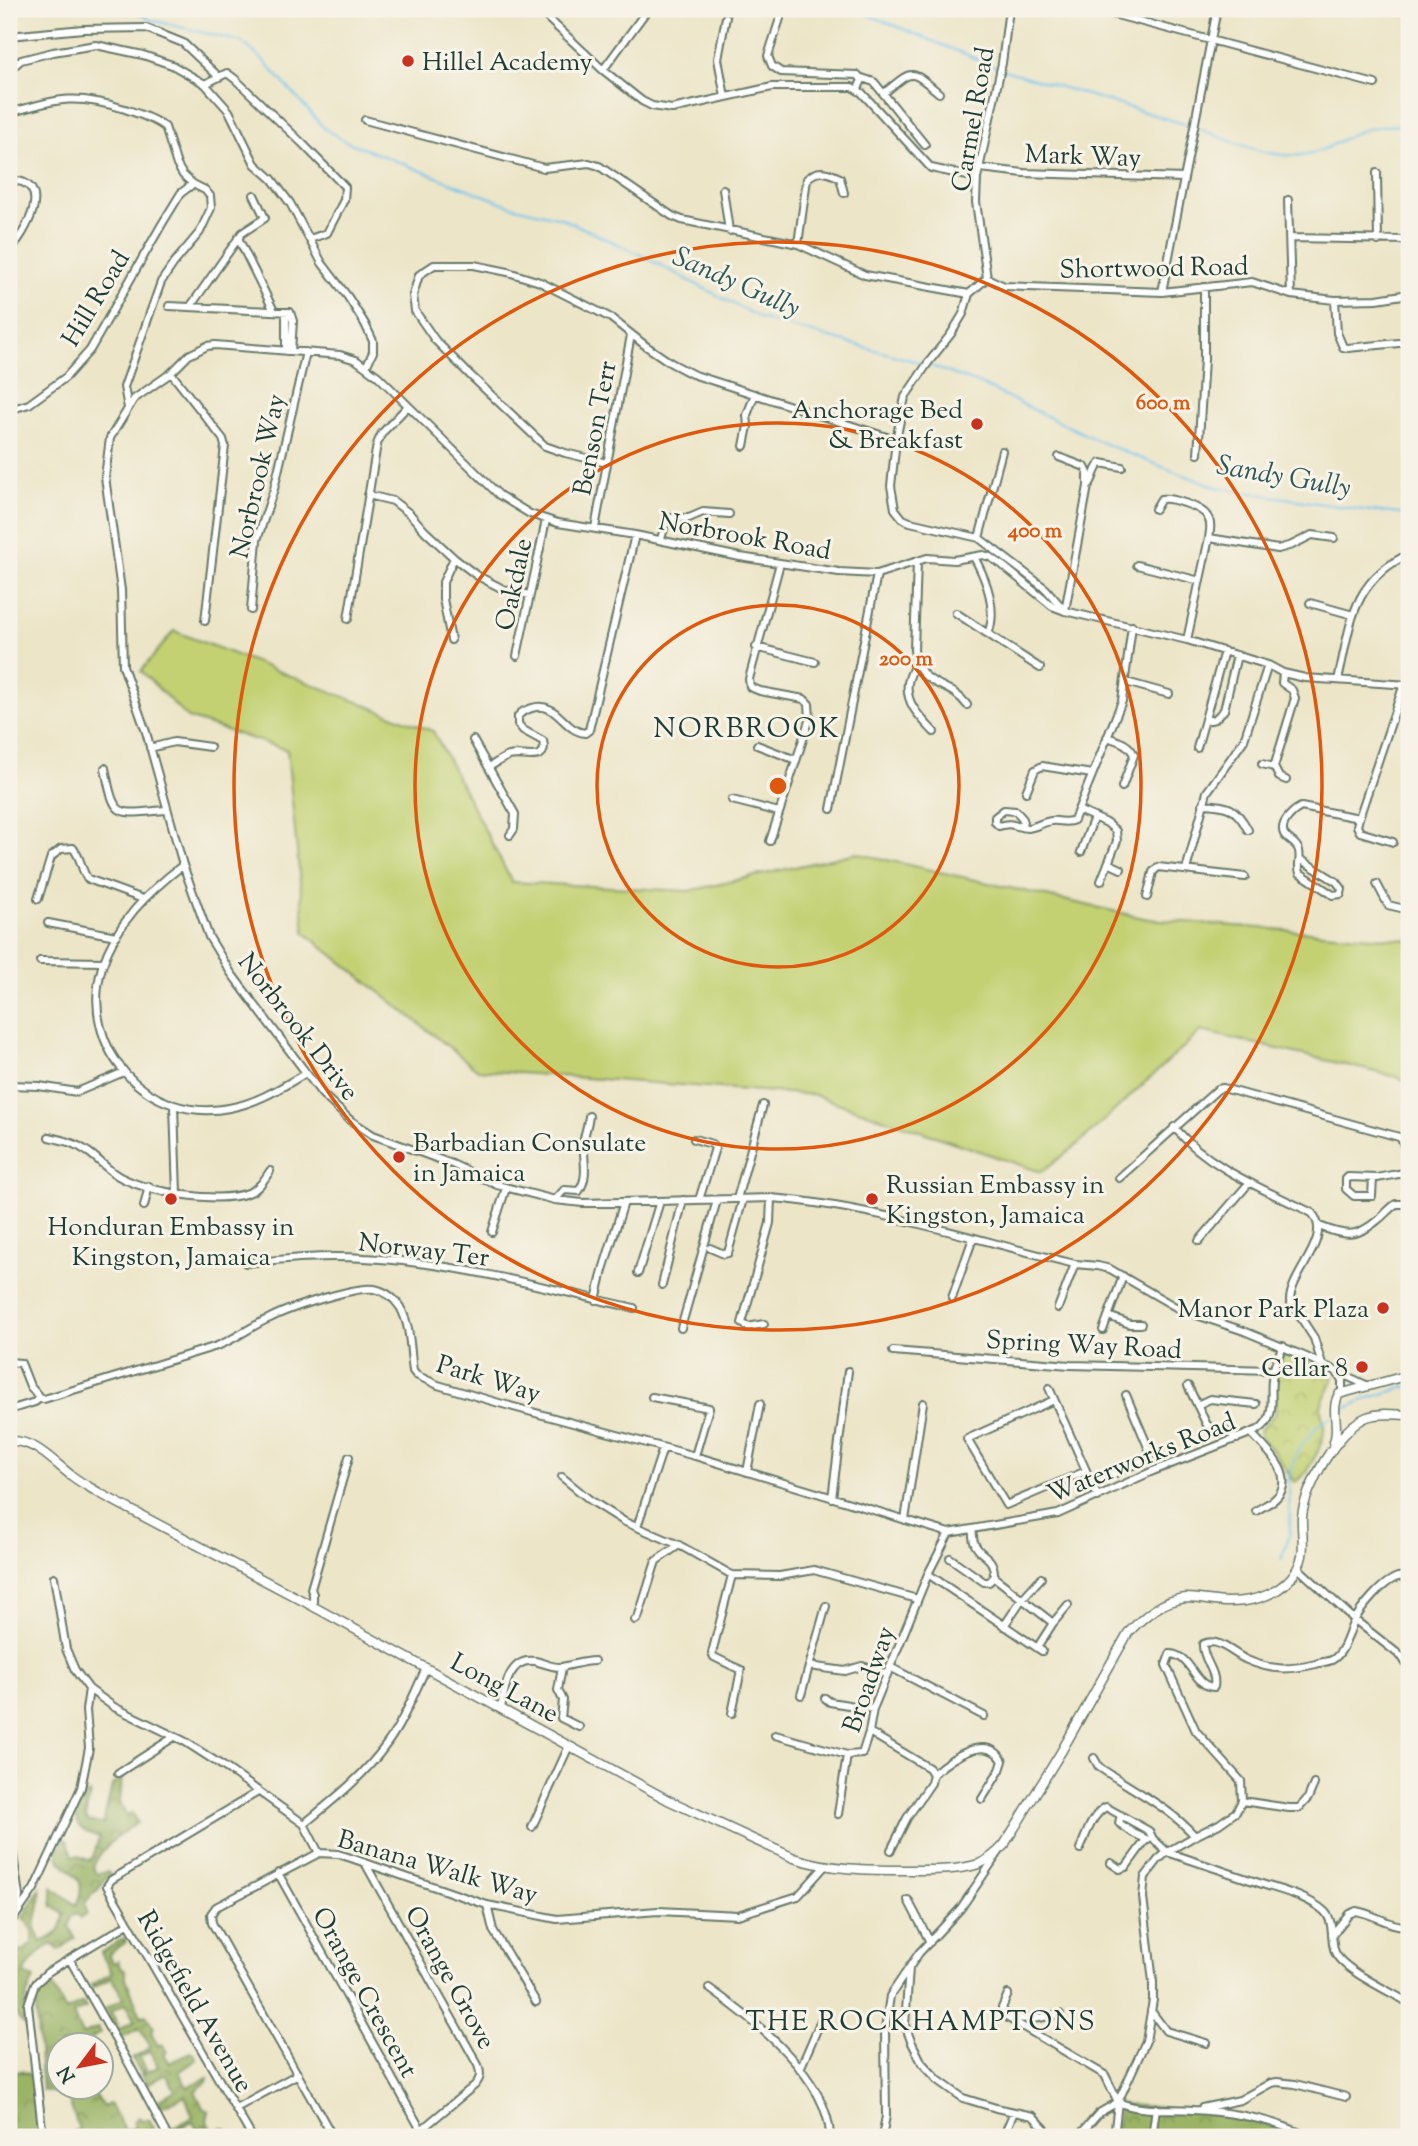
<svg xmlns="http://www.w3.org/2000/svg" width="1418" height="2146" font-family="'Sorts Mill Goudy',serif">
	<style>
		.grass { fill: #c3d173; stroke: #718754; stroke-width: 2 }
		.forest { fill: url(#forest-crowns); stroke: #5c784c; stroke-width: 2 }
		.park { fill: url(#park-crowns); stroke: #718754; stroke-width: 2 }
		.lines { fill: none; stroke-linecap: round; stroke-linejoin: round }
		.stream { stroke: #70c2ec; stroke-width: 2 }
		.minor-casing { stroke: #677868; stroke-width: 10 }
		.major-casing { stroke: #677868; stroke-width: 11 }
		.minor { stroke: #fff; stroke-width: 6 }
		.major { stroke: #fff; stroke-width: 8 }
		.ring { fill: none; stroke: #de580e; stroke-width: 3.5 }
		.poi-dot { fill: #c8321e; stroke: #f7f3e8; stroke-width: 2.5 }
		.labels { text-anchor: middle; stroke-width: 6; stroke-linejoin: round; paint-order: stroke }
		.poi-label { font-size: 26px; fill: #1f3d34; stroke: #f7f3e8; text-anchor: start }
		.street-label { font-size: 26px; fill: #1f3d34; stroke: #f7f3e8 }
		.water-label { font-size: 28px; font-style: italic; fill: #2f5859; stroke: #f7f3e8 }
		.neighbourhood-label { font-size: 28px; letter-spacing: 2px; fill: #1f3d34; stroke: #f7f3e8 }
		.centre { fill: #de580e; stroke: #f7f3e8; stroke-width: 3.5 }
		.ring-label { font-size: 21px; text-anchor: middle; font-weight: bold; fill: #de580e; stroke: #f7f3e8; stroke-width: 6; stroke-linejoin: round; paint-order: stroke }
	</style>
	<defs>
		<pattern id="forest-crowns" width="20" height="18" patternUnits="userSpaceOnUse" patternTransform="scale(1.75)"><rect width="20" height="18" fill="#9ab365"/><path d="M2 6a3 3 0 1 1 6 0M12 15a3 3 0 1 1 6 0" fill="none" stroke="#7d9354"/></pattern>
		<pattern id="park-crowns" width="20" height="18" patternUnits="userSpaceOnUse" patternTransform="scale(1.75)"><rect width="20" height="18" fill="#c3d173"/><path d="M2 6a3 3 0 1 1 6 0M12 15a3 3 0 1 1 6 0" fill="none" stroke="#a7b464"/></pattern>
	</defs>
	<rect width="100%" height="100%" fill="#f7f3e8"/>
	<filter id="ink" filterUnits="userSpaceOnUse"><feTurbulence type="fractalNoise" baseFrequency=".0143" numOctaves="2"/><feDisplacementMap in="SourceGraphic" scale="14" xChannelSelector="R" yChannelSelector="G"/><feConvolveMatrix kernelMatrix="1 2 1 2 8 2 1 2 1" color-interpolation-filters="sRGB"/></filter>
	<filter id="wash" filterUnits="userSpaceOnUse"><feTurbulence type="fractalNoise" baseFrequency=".00686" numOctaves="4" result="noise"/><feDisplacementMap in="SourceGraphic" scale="28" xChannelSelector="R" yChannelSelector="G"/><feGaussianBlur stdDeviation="1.57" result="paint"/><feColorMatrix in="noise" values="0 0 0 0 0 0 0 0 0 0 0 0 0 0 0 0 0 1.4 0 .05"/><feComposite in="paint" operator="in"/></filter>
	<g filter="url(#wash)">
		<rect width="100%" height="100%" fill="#ece5c8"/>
		<path class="grass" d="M174,631L433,731L512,882L689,891L856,853L1148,919L1409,940V1084L1397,1077L1201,1031L1076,1146L1041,1172L814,1095L478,1070L305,933L287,750L188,718L141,671Z"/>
		<path class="forest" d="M122,1778L120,1801L126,1816L132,1813L137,1823C121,1833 100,1848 93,1867L97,1874L108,1872L111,1876L105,1879C102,1890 90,1893 85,1904L87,1913L81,1918L77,1914L71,1917L69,1926L75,1938L59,1950L52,1944C40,1951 30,1960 25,1973L26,1975L34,1979C29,1988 25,1998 26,2008C27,2015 28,2019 26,2026C2,2009 9,1961 9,1935L11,1948L24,1951L32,1943V1929L23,1917L40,1888C44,1909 27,1922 42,1942C57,1936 63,1930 64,1914L52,1906V1887L76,1905C97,1864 40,1872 64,1838L68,1842L73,1856H78L88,1860L93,1857L99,1837C70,1827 74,1821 85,1795L90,1793L85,1818L89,1822L103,1824L112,1785Z
			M124,1938L126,1942L108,1955L114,1963L118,1961L120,1967L126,1971V1979L141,2016L146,2015L154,2028L151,2032L158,2046L162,2044L167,2052L164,2054L170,2063L190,2052L195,2055L196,2060L179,2072L187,2087L208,2078L207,2082L195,2091L203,2108L209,2111L207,2121L213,2132L223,2128L229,2132V2137H204L209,2134L205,2125L197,2130L193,2122L178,2128V2132L174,2134L172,2128L193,2117L185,2096L161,2107L157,2101L175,2090L166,2074L147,2084L141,2075L158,2067L150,2051L139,2057L146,2070L141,2073L132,2058L151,2047L139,2028L120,2038L116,2031L135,2021L125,2004L111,2012L118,2025L112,2027L105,2009L124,1998L111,1978L92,1988L91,1985L112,1973L101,1953Z
			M50,1982L66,2011L83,2003L86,2008L73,2014L82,2035L98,2028L101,2033L85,2042L86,2044H60V2086L91,2087L103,2107L110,2104L125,2131L136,2127L133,2122L139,2117L142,2120L149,2119L154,2128L140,2137H73L72,2132L79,2129L66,2093L60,2094L42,2090L35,1997L40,1987Z
			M21,2071L31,2075L40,2137H9V2073Z
			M1119,2104C1174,2110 1254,2112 1303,2137H1115Z"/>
		<path class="park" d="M1285,1354L1316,1365L1333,1377C1333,1389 1322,1395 1321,1408C1321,1415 1325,1423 1324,1430C1324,1444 1306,1477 1294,1482L1274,1452L1262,1440L1259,1431L1276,1413C1274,1389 1274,1376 1285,1354Z"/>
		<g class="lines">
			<path class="stream" d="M131,9L151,20L242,42L263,60L325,129L345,141L511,206L561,218L639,254L762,319L925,364L980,384L1103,443L1170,470L1220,488L1363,510L1409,515
				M854,9L999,68
				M1004,70L1191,126
				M1199,129C1235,142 1277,164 1316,152C1330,148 1342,139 1355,133C1374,126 1390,125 1409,125
				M1338,1412L1366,1399L1409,1386
				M1281,1560L1290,1533L1289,1476L1297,1451L1317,1426L1331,1417"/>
		</g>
	</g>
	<g filter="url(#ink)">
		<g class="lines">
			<defs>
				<path id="minor" d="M538,9L603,70L642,101L652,106L672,109L772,87H852L862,93L931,168L977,178
					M783,9L768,56L772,66L781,72L858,75L862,80L858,89
					M1094,9L1375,84
					M9,36L83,29L146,28L183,43L219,77L205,84
					M9,68L14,66L21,60L53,52L96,45L143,55L172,65L205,84L229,111L255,164L272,179L290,203L322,263L348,297L365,324L373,341V352L366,367
					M603,70L648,9
					M219,77L227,73L235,79L302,143L345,187L344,200L327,233L310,239
					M862,78L874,82L925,145
					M884,93C913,70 909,68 939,93
					M725,97L718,59L726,17
					M9,113C58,99 74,93 125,109C139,114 153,118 165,127L177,165L183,175L193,184L205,190L210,196L211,208L200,232L174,263L161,282L124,387L128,408
					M365,120L544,168L589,163L599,166L672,216L682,220L798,244L865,275L969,294
					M980,168L1024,173L1184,178
					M1377,173L1378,241
					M9,180C57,181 25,233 9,252
					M723,189L729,231
					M1288,200L1291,295
					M238,238L274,311
					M1290,238L1409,240
					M798,244L807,179C818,168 828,172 840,178L844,193
					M987,278L976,202L977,178L1002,63L1009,9
					M1162,292L1217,9
					M1335,300L1337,333L1343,347L1348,348L1409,342
					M169,306L290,312L293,321L291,351
					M190,307L242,233L265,218L254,195
					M286,312V351
					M171,373L223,439L225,446L205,621
					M9,410L29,404L66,377L90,350L162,224L181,193L193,184
					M744,446L748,426L747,415L755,394
					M1198,454L1204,360V287
					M1059,457L1085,467L1088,473V486L1065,611
					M607,463L565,453L545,446L469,374L435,340L415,311L413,295L419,275L434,265H474L508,272L540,282L611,318L646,346L671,363L692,374L896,440
					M1088,486C1095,479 1093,469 1101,463L1122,467
					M368,495L393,501L410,514L425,531L454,558L476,575L503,589L529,595
					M1155,509L1161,499C1170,497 1202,507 1207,516C1212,523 1210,531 1209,538L1187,640
					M595,528L631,335
					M979,538L1002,451
					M1209,538L1278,549L1292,545L1312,535L1334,538
					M661,539L667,518H689L703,512L729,514
					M974,557C986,579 998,609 988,634
					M917,561L914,650C919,690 948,679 967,705
					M1137,565L1200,581
					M1310,603L1353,615
					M251,610L257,540L274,489L306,352
					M1065,611L1046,589L979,538L910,522L903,519L895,509L891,486L896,440L905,397L928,363L951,334L963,314L969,294L987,278L1004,286L1162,292L1252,282L1291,295L1335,300L1377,299L1409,294
					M956,613L1040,668
					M348,619L377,444L382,433L407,407
					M451,640L443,599V582L454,558
					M756,647L815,662
					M517,656L546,520
					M916,662C913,669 909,676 908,683C905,704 921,718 934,732
					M1283,673L1282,683L1292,690L1295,698L1274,767L1279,777L1286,780
					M1338,680C1351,624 1351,581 1409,554
					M1126,682L1169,694
					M1205,721L1215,719L1224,710L1237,655
					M1107,737C1118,741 1129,743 1134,755L1122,787
					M473,740L515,814L514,829L510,835
					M757,745L796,760
					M150,748L174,742L210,747
					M1197,748L1224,651
					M1262,764L1274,767
					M489,767C495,764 502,758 509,756C521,752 549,765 543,741L523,730L518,724V716C522,711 526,710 532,708C557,700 563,731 585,733L589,730L635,535
					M105,768C115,820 116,814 166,810
					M1026,792L1035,770L1042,766L1092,774
					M732,800L779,812
					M1203,804C1228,805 1236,807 1248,830
					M831,809L877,574
					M1078,810L1107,823L1116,831L1117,841L1101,881
					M1359,818L1357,826L1360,832L1393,842
					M1022,827L1023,819L1016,811L1004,810L995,817V822L999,826C1014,821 1015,828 1028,828C1036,827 1043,822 1051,821C1060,820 1066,824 1074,820L1122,701L1132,626
					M770,841L810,718L809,704L804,699L760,691L750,687L749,679L780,563
					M1081,852L1094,817
					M1300,859L1337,882L1342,889L1341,894L1333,895L1300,873C1297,866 1301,859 1299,851C1297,842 1288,841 1284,834C1279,823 1293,811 1301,807L1359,818L1404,684
					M1108,863L1121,869
					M183,865C148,892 116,923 102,967C78,1048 148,1124 229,1108C258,1103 282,1087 306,1073
					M1186,870L1207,792L1244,740L1268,665
					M1377,884L1388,905L1409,910
					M1147,897L1153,872L1158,867L1245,877
					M38,899L51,857L61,849L73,848C83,861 80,869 88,879L143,899
					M48,923L116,936
					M40,961L104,962
					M9,1085L39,1086L77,1092L124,1072
					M174,1106L177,1194
					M1174,1127C1210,1169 1264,1189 1312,1213C1334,1238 1290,1273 1290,1301L1314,1338L1322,1364
					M49,1137C63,1140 76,1143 88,1152C100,1160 109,1172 122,1178C150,1192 218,1204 248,1193C259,1189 264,1180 270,1171
					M694,1139L712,1144L715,1148L699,1200
					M1119,1178L1218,1089L1223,1088L1399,1137L1402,1140L1409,1160
					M1373,1178L1372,1196H1354L1346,1189V1179L1348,1177L1377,1178L1409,1172
					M737,1199L763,1105
					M555,1200L564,1190L579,1191C590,1175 582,1157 584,1139C585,1132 588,1124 589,1116
					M144,1206L149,1186
					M1319,1226C1345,1236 1356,1239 1379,1219C1385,1214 1390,1208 1396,1204H1409
					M492,1232L506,1188
					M1199,1241L1249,1183
					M710,1248L724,1254L728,1253L743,1199
					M246,1263C285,1259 324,1255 364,1258C453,1262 547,1288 634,1308
					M638,1273L660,1201
					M662,1285L683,1200
					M952,1298L973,1238
					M596,1300L603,1270L624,1202
					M1058,1308L1075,1264
					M1108,1316L1130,1324H1141
					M764,1324L748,1327L742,1323L770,1223L771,1198
					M681,1328L717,1200
					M1103,1330L1123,1276
					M893,1351L1070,1365L1273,1370
					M9,1362L21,1363L30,1386L40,1398
					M1336,1371L1342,1380V1392
					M1188,1386L1207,1425L1215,1430L1228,1432L1237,1439
					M1368,1386L1304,1356L1244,1331L1179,1309L1110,1269L1098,1266L1075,1264C975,1240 874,1206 771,1198L583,1203L555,1200L497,1185L452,1164L373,1135L350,1120L322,1094L231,973L209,937L183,865L146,732L123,666L121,590L105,477L110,438L134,399L171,373L189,355L207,346L215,345L340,355L356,360L378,376L499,495L530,514L558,523L635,535L740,557L839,572L877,574L927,558L954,560L983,555L990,557L1001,564L1052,606L1065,611L1187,640L1268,665L1283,673L1305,678L1409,685
					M1049,1388L1098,1497
					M652,1397L709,1408L695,1456
					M1054,1400L967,1439L1006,1505L1086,1471
					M1197,1405L1210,1399L1256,1404
					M9,1410L35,1402L40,1398L44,1399L217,1346C236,1339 251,1326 270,1318C289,1308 355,1286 374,1289C385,1291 394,1298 400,1307C411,1326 410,1351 413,1371L416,1375L438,1385L499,1403L695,1456L949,1533L1058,1514L1153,1471L1258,1430C1279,1417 1268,1394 1273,1373C1274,1364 1279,1355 1283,1346
					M1251,1433C1266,1449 1299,1477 1275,1499C1270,1503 1262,1507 1256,1511
					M747,1472L760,1404
					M562,1477L590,1500L625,1522L679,1545L732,1575L780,1576L814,1570L917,1599
					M1092,1484L1148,1458L1151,1454L1126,1395
					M832,1498L848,1371
					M905,1520L923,1403
					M637,1527L663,1448
					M972,1530C973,1531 973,1541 974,1542C979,1558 995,1554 994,1577
					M950,1558L984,1582H989L994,1577
					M1298,1568L1355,1620L1402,1657L1409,1668
					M928,1574L1042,1651
					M732,1575L712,1653L714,1657L741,1670L732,1713
					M54,1577L66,1649L75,1670L89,1689L114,1707L184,1741L229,1770L304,1824L319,1853
					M994,1577L1053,1623
					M313,1606V1594L311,1589L349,1457
					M635,1620L638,1618L656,1561L679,1545
					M1004,1626L1022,1599L1041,1578
					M1037,1648L1053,1623L1068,1605
					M809,1666L845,1671L862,1666L887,1674
					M562,1667L558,1690L563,1700L561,1718L579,1727
					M890,1667L984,1716
					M801,1695L826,1606
					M825,1698L830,1702L873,1709
					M501,1709C504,1691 508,1657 535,1661C544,1663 553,1668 562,1667C573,1665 583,1661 594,1661
					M869,1732L929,1768L933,1774
					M775,1735L847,1755L862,1754L869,1732L873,1709L928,1574L949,1533
					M1094,1758L1099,1767C1131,1789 1168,1806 1195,1836
					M118,1773L174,1737
					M933,1774C950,1759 987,1732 1003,1761L1000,1770L982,1799
					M1242,1801L1289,1808H1299L1308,1798L1314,1784
					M838,1814L847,1755
					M1121,1815L1119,1823L1133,1833L1148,1840
					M304,1824C333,1800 363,1777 386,1745C403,1722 414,1694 426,1668
					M532,1827L569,1746
					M9,1828L19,1896L17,1913
					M1080,1849C1086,1835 1092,1814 1106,1807L1149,1831L1153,1839L1167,1852C1200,1863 1232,1874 1265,1885C1284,1891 1308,1897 1324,1911C1335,1921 1330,1939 1335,1952C1341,1969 1391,1992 1409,2003
					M891,1850L907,1818L931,1783L933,1774
					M365,1863L478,2065C481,2074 481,2078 475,2085L421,2130L408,2137
					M1111,1863L1120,1869L1126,1867L1145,1841
					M278,1873L421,2130
					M908,1900L930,1942
					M487,1905L493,1930L536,2002
					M9,1925L34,1889L81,1788L89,1748L86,1710L89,1689
					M1332,1935L1349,1914L1356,1911C1375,1914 1389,1927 1409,1926
					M70,1960L127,2060L168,2137
					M909,1968L905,2025L911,2041L922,2063L938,2080L963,2098L996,2108L1033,2116L1045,2129L1048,2137
					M709,1988C754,2020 829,2078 830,2137
					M1008,1994L1002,2008L1008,2018L1105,2075L1118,2102L1114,2137
					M1151,2011L1166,2031L1206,2043
					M1009,2018L1033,2019L1060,2014
					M800,2069L822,2018
					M1118,2102C1139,2112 1170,2108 1193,2110C1233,2112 1273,2119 1309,2137
					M236,2108L298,2074
					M1202,2108L1240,2100L1271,2083L1277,2082L1295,2084L1346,2097
					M43,2137L28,2005L35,1984L48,1972L128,1924
					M252,2137L107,1886L111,1880L258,1792
					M333,2137L212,1923L211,1914L216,1907L319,1853L338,1854L351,1858L487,1905L557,1919L658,1911L738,1915L798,1896L825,1866
					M613,2137C631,2131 651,2135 669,2137
					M882,2137L886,2116L885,2030L890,1996L919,1953L961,1908L999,1852
					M1003,2137L1014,2112
					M1078,2137L1099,2113L1118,2102L1146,2041L1153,2000V1982L1143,1897L1145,1877L1158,1860L1167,1852L1195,1836L1219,1824L1236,1812L1242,1801L1241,1781L1196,1731L1166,1665L1170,1654C1192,1655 1193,1686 1214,1687C1217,1670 1202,1660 1203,1644C1219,1637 1233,1654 1247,1660C1272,1671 1290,1670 1316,1664C1321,1662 1327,1662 1332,1660C1344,1653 1348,1635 1353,1623C1360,1609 1383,1581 1398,1577C1402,1576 1406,1577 1409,1577
					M1152,2137L1156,2108"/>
				<path id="major" d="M9,1441C35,1439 53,1462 72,1476C81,1483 91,1488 101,1494L305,1602L668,1800L794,1858C831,1870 869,1870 908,1870C932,1870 956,1871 979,1864C989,1860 997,1853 1005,1844
					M1334,1442C1340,1426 1330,1409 1339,1394L1409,1375
					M1004,1845L1061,1752L1128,1633C1143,1617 1162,1600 1186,1598C1200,1598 1214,1602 1228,1602C1251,1602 1275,1596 1291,1578C1309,1555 1301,1542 1302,1517C1304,1488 1339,1428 1367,1417C1380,1412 1396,1415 1409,1415"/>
			</defs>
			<use href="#minor" class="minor-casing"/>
			<use href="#major" class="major-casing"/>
			<use href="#minor" class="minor"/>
			<use href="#major" class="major"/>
		</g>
	</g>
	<g class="ring">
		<circle cx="778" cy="786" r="181"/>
		<circle cx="778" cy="786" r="363"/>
		<circle cx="778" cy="786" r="544"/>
	</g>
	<g class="poi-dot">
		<circle cx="408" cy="61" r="7"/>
		<circle cx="977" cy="424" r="7"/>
		<circle cx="399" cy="1157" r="7"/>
		<circle cx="171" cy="1199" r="7"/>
		<circle cx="872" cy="1199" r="7"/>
		<circle cx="1383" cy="1308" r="7"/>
		<circle cx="1362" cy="1367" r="7"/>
	</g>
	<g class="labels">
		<g class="poi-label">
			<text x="422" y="70">Hillel Academy</text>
			<text x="963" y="418" text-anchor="end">Anchorage Bed<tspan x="963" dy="30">&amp; Breakfast</tspan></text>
			<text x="413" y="1151">Barbadian Consulate<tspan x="413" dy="30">in Jamaica</tspan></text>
			<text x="886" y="1193">Russian Embassy in<tspan x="886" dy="30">Kingston, Jamaica</tspan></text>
			<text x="171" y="1235" text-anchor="middle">Honduran Embassy in<tspan x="171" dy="30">Kingston, Jamaica</tspan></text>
			<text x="1369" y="1317" text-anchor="end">Manor Park Plaza</text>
			<text x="1348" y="1376" text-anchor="end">Cellar 8</text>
		</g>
		<g class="street-label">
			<text transform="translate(972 119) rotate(-80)" y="9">Carmel Road</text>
			<text transform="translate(1083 155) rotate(2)" y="9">Mark Way</text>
			<text transform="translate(1154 267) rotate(-1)" y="9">Shortwood Road</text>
			<text transform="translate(95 298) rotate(-59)" y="9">Hill Road</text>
			<text transform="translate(594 428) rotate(-79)" y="9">Benson Terr</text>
			<text transform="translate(257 476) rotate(-77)" y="9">Norbrook Way</text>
			<text transform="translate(745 535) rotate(10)" y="9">Norbrook Road</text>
			<text transform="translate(513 584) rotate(-78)" y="9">Oakdale</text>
			<text transform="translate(299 1026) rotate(52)" y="9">Norbrook Drive</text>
			<text transform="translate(424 1249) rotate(7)" y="9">Norway Ter</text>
			<text transform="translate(1084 1344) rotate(3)" y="9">Spring Way Road</text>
			<text transform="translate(489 1378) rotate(17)" y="9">Park Way</text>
			<text transform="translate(1141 1457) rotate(-22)" y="9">Waterworks Road</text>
			<text transform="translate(868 1679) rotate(-71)" y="9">Broadway</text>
			<text transform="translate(505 1687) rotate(28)" y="9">Long Lane</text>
			<text transform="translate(438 1866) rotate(16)" y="9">Banana Walk Way</text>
			<text transform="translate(451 1977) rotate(61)" y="9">Orange Grove</text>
			<text transform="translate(366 1992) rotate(61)" y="9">Orange Crescent</text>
			<text transform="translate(196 2001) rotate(60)" y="9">Ridgefield Avenue</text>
		</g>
		<g class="water-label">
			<text transform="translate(737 281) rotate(24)" y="10">Sandy Gully</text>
			<text transform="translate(1284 475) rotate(10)" y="10">Sandy Gully</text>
		</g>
		<g class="neighbourhood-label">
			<text x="747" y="737">NORBROOK</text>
			<text x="921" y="2030">THE ROCKHAMPTONS</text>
		</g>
	</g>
	<circle cx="778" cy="786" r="10" class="centre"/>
	<g class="ring-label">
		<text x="1163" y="409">600 m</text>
		<text x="1035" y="537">400 m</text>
		<text x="906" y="665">200 m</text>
	</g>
	<rect width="1418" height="2146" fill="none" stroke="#f7f3e8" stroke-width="35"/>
	<g transform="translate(80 2066) rotate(238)"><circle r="33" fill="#f7f3e8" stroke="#a1aaa0" stroke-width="2"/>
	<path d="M0-5L12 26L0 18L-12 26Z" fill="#c8321e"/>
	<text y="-10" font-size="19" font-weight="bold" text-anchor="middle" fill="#1f3d34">N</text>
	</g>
</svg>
